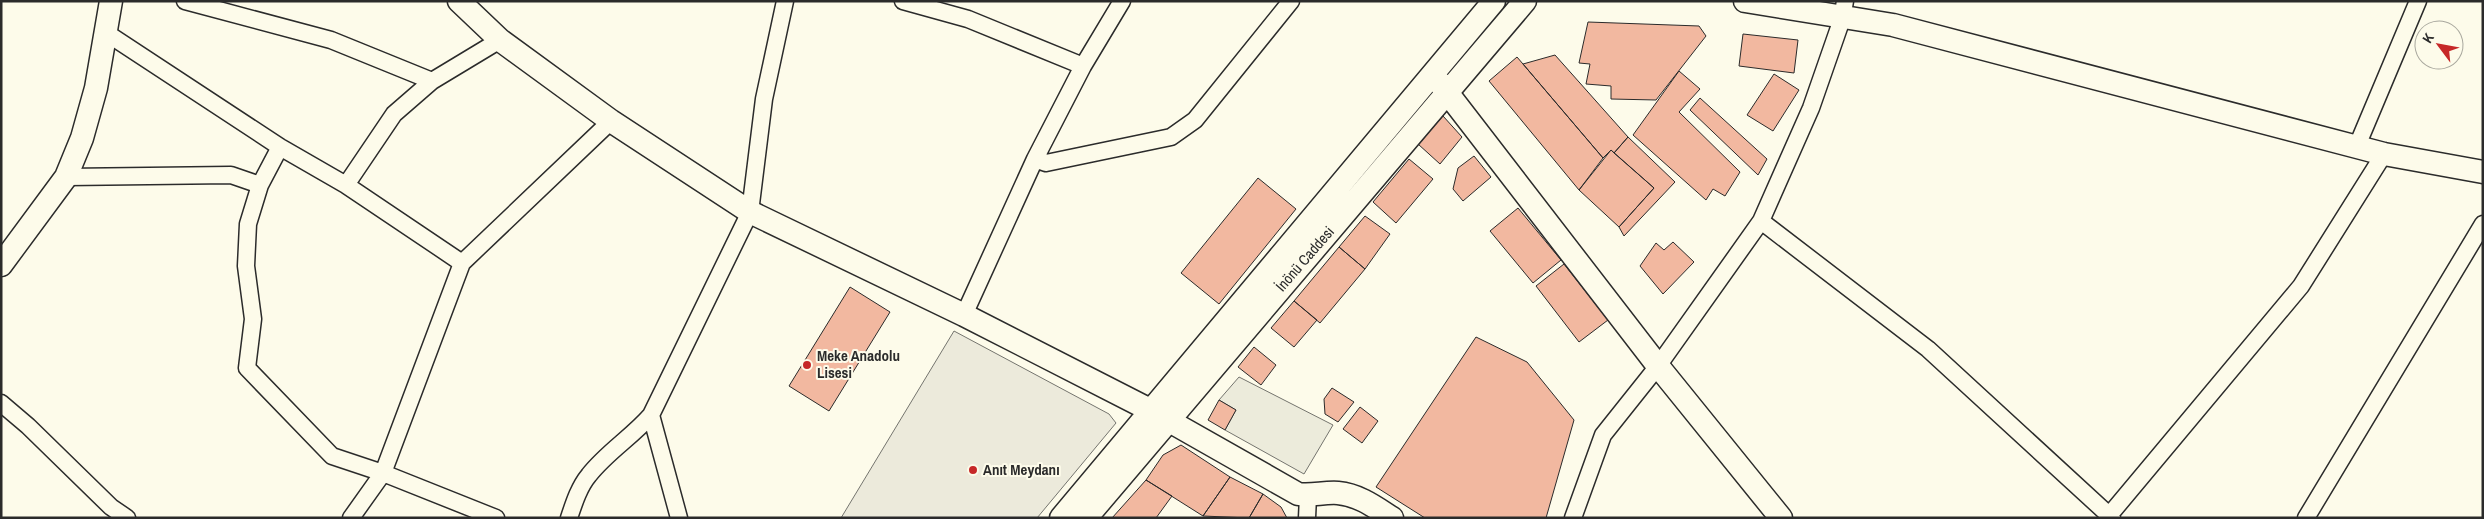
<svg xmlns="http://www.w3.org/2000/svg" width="2484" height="519" font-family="'Archivo Narrow',sans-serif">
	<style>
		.green { fill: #ecebdb; stroke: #74746e }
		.parking { fill: #eceadb; stroke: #74746e }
		.building { fill: #f2b8a0; stroke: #2b2b2b }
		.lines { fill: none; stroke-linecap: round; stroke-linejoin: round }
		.street-casing { stroke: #2b2b2b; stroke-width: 19 }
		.secondary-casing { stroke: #2b2b2b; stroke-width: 25 }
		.street { stroke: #fdfbea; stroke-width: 16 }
		.secondary { stroke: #fdfbea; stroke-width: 22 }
		.poi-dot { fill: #c62828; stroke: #fdfbea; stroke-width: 2 }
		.labels { text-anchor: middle; stroke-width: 4; stroke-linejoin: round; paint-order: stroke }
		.street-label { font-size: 15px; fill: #2b2b2b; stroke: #fdfbea }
		.poi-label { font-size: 15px; font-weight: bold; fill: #2b2b2b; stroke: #fdfbea; text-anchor: start }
	</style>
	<rect width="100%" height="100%" fill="#fdfbea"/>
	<path class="green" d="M1239,377L1333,425L1304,474L1225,430L1236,410L1219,400Z"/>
	<path class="parking" d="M954,331L1109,414L1116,423L1037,518H841Z"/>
	<path class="building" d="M1588,22L1699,26L1706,36L1656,100L1611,99V86L1586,84L1590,64L1579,63Z
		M1743,34L1798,40L1794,73L1739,66Z
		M1555,55L1628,137L1614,153L1611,150L1603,158L1523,64Z
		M1517,57L1603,158L1579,190L1489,81Z
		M1679,71L1700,89L1679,112L1740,172L1725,196L1713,189L1706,200L1633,135Z
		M1774,74L1799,90L1773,131L1747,115Z
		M1700,98L1767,159L1758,175L1690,110Z
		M1443,116L1462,137L1440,164L1418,144Z
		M1628,137L1675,182L1624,236L1619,227L1654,188L1614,153Z
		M1611,150L1654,188L1619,227L1579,190Z
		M1474,156L1491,177L1463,201L1453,189L1458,168Z
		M1409,159L1433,179L1396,223L1373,202Z
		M1258,178L1296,209L1219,304L1181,273Z
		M1518,208L1561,260L1533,283L1490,231Z
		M1365,216L1390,234L1365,269L1339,247Z
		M1673,242L1694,262L1663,294L1640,266L1656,243L1664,250Z
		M1339,247L1365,269L1320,323L1294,301Z
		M1564,264L1608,320L1579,342L1536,286Z
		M850,287L890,312L829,411L789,386Z
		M1294,301L1317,320L1294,347L1271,328Z
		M1476,337L1527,362L1574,420L1546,518H1425L1376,487Z
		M1254,347L1276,365L1261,385L1238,367Z
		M1332,388L1354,402L1338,422L1325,414L1324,399Z
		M1219,400L1236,410L1225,430L1208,420Z
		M1360,407L1378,421L1362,443L1343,429Z
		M1181,445L1230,477L1203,516L1146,480L1163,455Z
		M1230,477L1263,494L1249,518L1203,516Z
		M1146,480L1172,496L1156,518H1112Z
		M1263,494L1281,507L1287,518H1249Z"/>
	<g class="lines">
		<defs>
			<path id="street" d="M185,1L331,40L432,81
				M903,1L968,19L1083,66
				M105,32L280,147L346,185L462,263
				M2357,146L2418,1
				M280,147L260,185L248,224L246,266L253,319L247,368L332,456L383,473L496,518
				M1035,159L1083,66L1122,1
				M66,177L231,175L260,185
				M346,185L394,114L432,81L500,40
				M1761,221L1928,349L2112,518
				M964,315L1035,159L1046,163L1171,137L1195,120L1291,1
				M1,403L28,426L111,507L127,518
				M351,518L383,473L462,263L611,121
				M569,518C574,503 579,487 589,475C607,452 632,437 651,415
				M679,518L651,415L750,212L764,99L785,1
				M1307,518L1308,496
				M1573,518L1603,435L1658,366L1761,221L1811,108L1842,19L1845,1
				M2107,518L2301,286L2384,154
				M2306,518L2483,224"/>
			<path id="secondary" d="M459,1L500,40L611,121L750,212L964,315L1150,410L1298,494C1311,496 1324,492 1338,493C1359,495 1375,507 1392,518
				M1745,1L1893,25L2384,154L2483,172
				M1439,82L1658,366L1781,518
				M1,265L66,177L82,138L96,88L111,1
				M1061,518L1494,1
				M1086,518L1525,1"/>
		</defs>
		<use href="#street" class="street-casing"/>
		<use href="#secondary" class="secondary-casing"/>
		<use href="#street" class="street"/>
		<use href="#secondary" class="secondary"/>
	</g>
	<g class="poi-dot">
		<circle cx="807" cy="365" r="5"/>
		<circle cx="973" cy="470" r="5"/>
	</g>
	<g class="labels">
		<g class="street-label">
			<text transform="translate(1305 259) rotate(-49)" y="5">İnönü Caddesi</text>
		</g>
		<g class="poi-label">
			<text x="817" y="361">Meke Anadolu<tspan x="817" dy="17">Lisesi</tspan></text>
			<text x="983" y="475">Anıt Meydanı</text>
		</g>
	</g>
	<rect width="2484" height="519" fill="none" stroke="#2b2b2b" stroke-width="5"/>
	<g transform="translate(2439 45) rotate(302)"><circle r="24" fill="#fdfbea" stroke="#a9a89e"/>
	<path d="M0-4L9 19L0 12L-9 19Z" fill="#c62828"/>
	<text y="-8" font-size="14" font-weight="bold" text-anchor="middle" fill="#2b2b2b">K</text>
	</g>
</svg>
